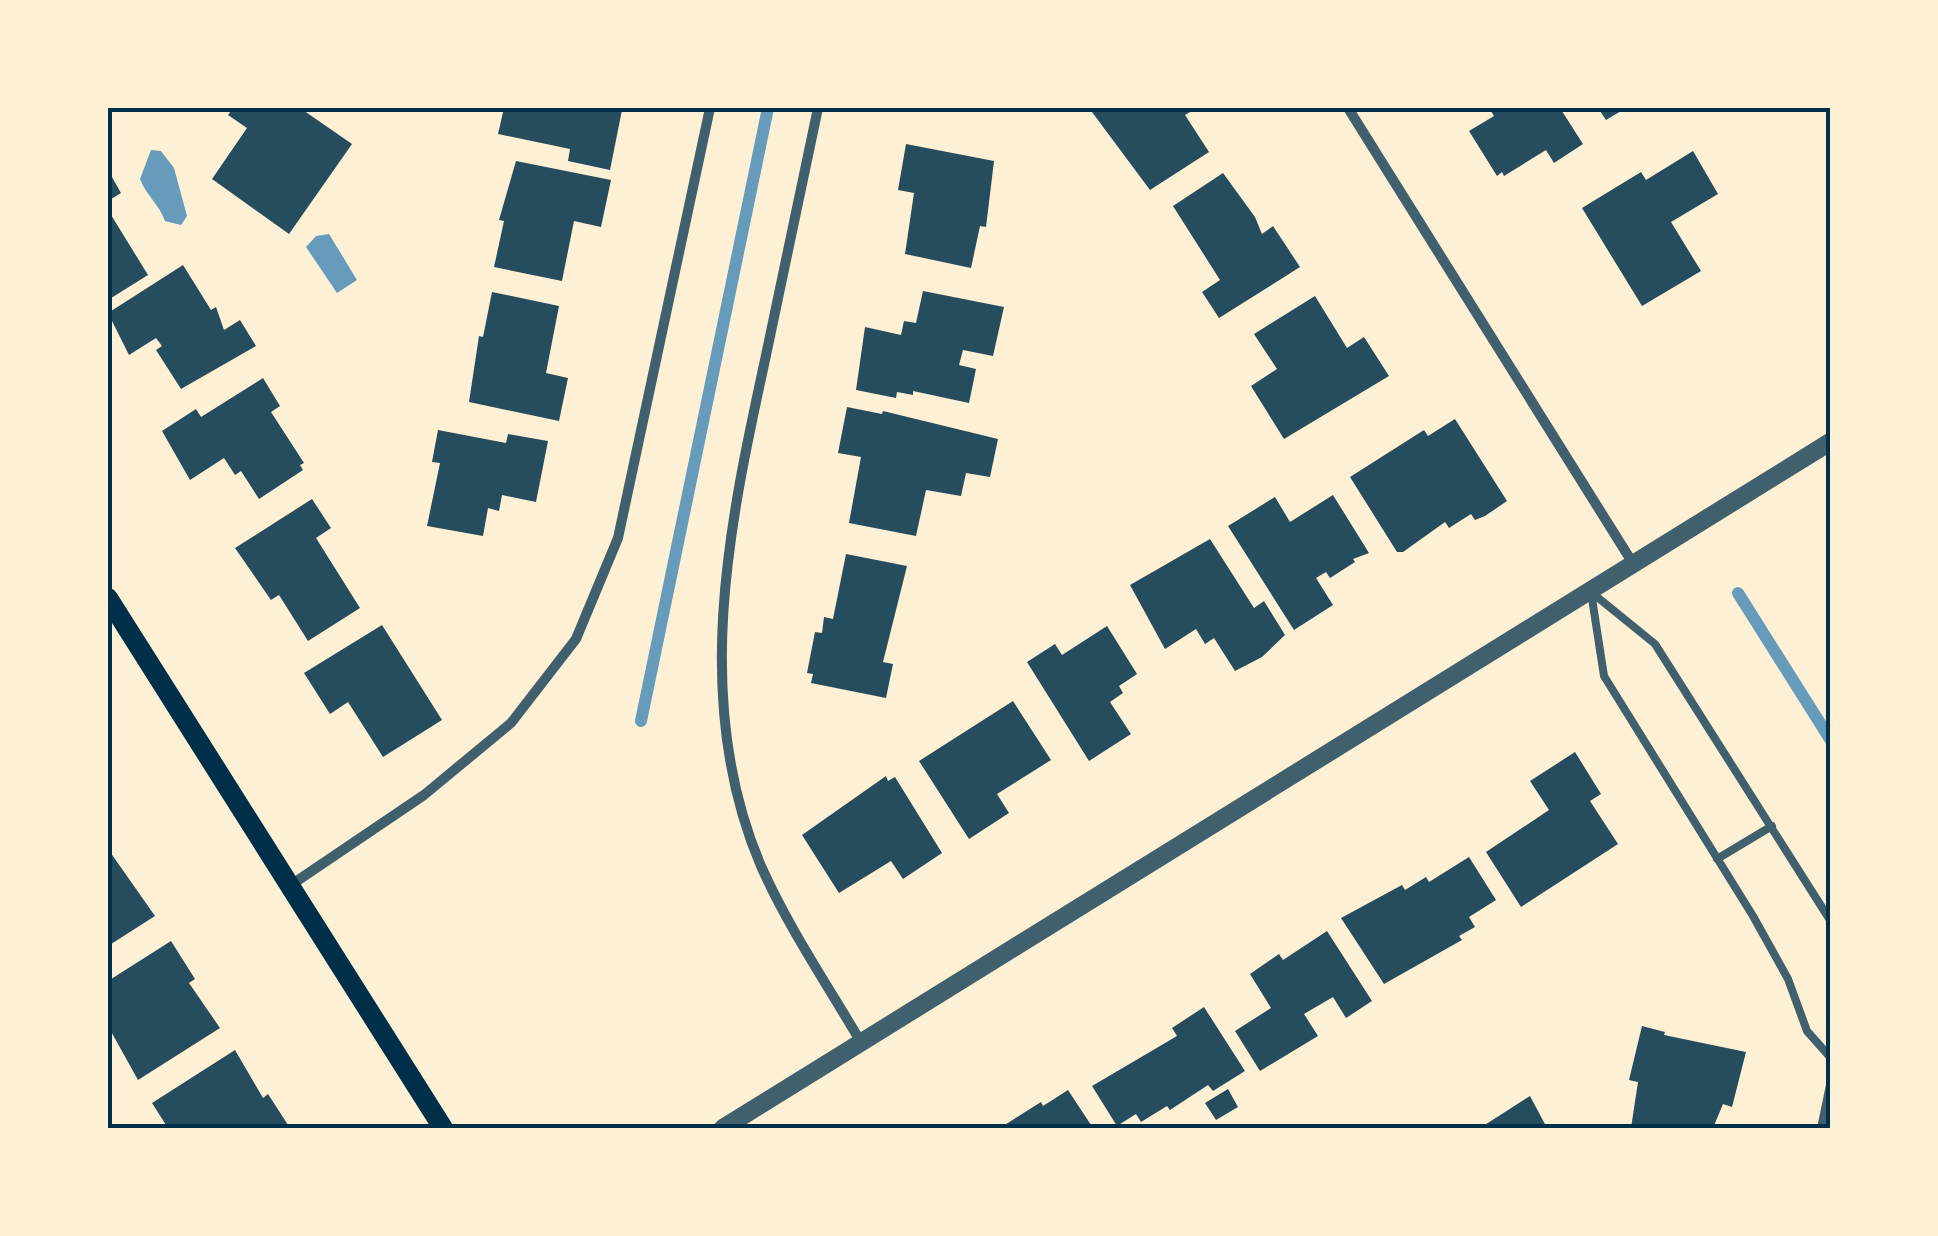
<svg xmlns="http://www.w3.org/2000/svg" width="1938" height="1236" font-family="'Space Grotesk',sans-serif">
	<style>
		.water { fill: #669bbc }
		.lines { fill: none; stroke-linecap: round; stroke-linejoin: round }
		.stream { stroke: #669bbc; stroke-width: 12 }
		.building { fill: #264d5e }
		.service { stroke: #3f606c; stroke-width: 8 }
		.minor { stroke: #3f606c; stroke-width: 10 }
		.tertiary { stroke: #3f606c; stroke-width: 18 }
		.secondary { stroke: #003049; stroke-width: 20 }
		.neatline { fill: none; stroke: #003049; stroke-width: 4 }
	</style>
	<rect width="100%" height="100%" fill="#fdf0d5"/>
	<path class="water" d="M151,150L161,151L174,168L187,216L181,225L165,221C159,204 146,195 140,179Z
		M329,234L357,280L337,293L306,247L316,236Z"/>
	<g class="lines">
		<path class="stream" d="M1738,593L1830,739
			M641,721L768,108"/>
	</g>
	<path class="building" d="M233,108H300L352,144L289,234L212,179L247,128L228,115Z
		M504,108L622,110L610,170L568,161L570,149L498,134Z
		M1089,108H1197L1185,115L1209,152L1150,190Z
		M1489,108H1560L1583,144L1554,163L1546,150L1504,176L1502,172L1497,176L1469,131L1494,116Z
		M1598,108H1626L1606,120Z
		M906,144L994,161L986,227L980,226L971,268L905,254L914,193L898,190Z
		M1693,151L1718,194L1671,222L1701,271L1642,306L1582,208L1641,172L1646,180Z
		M516,161L611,180L601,227L574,221L562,281L494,267L504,221L499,220Z
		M108,170L121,193L108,201Z
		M1223,173L1255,217L1262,234L1273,226L1300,267L1219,318L1202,292L1220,280L1173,206Z
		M108,210L148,275L108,300Z
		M183,265L211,310L216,307L224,330L240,320L256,346L181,389L156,350L162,346L156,338L129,355L108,313Z
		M923,291L1004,307L993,356L963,350L959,365L976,369L969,403L913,391V395L897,392L896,398L856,390L865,327L901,335L904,321L916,323Z
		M492,292L559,306L546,373L568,378L559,421L469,402L479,336L483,337Z
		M1315,296L1347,348L1364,337L1389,376L1284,439L1251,386L1277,369L1254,334Z
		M263,378L280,406L271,412L304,463L300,465L303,470L259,499L241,471L235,475L224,458L190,480L162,431L196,409L201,417Z
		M847,407L882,414L883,411L998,439L990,477L966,473L961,496L926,490L916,536L849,523L861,457L838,453Z
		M1455,419L1507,501L1485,516L1475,520L1471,514L1449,528L1445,522L1403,552H1397L1350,477L1424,430L1428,436Z
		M438,430L506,443L508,434L548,441L536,502L502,495L499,511L488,508L483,536L427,526L440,463L432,462Z
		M1333,495L1369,553L1353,559L1355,562L1330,578L1326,572L1316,578L1333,605L1294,630L1228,526L1275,497L1290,522Z
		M312,499L331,528L316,538L360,608L308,641L279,595L271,600L235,548Z
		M1210,539L1254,608L1264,601L1285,635L1262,657L1235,671L1214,638L1205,644L1196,629L1165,649L1130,585Z
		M846,554L907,566L883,662L893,664L886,698L811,683L813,674L807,673L815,632L822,633L824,617L833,619Z
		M382,625L442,720L383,757L348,702L330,714L304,673Z
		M1107,626L1137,674L1119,686L1123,693L1110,702L1131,734L1089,761L1027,662L1055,644L1062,655Z
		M1013,701L1051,760L997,794L1009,813L969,839L919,761Z
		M1575,752L1601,794L1590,801L1618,844L1521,907L1486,852L1549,810L1530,781Z
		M886,776L888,781L895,777L942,853L903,879L891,861L839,893L802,835Z
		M108,849L155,916L108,946Z
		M1469,857L1496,900L1469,917L1475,927L1459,936L1462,940L1384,984L1341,918L1402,885L1405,890L1426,877L1429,882Z
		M1327,931L1372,1001L1346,1018L1333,997L1304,1014L1318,1036L1260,1071L1235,1031L1271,1008L1250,974L1279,954L1283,960Z
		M171,941L195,979L189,983L220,1028L138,1080L108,1026V981Z
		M1204,1007L1245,1071L1213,1091L1208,1085L1170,1110L1167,1106L1141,1122L1136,1114L1117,1126L1092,1086L1177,1036L1172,1028Z
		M1642,1026L1665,1032L1664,1035L1746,1052L1732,1107L1723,1104L1713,1128H1631L1638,1082L1629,1080Z
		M235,1050L263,1098L268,1094L290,1128L166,1125L152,1103Z
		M1228,1089L1238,1107L1216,1120L1205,1103Z
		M1068,1090L1093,1128H1000L1041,1102L1043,1106Z
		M1530,1096L1547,1128H1480Z"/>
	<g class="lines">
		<path class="service" d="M1591,592L1604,676L1753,916L1788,979L1807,1031L1830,1057
			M1591,592L1655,644L1830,920
			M1717,859L1772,826
			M1821,1128L1830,1085"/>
		<path class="minor" d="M818,108C800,192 783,276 765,360C729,525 691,703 761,866C788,927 828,986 862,1044
			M1348,108L1634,565
			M288,887L424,795L511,723L576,639L618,538L710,108"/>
		<path class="tertiary" d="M723,1128L1830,442"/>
		<path class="secondary" d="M108,598L443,1128"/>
	</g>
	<rect width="1938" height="1236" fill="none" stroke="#fdf0d5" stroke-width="220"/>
	<rect x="110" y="110" width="1718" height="1016" class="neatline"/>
</svg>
